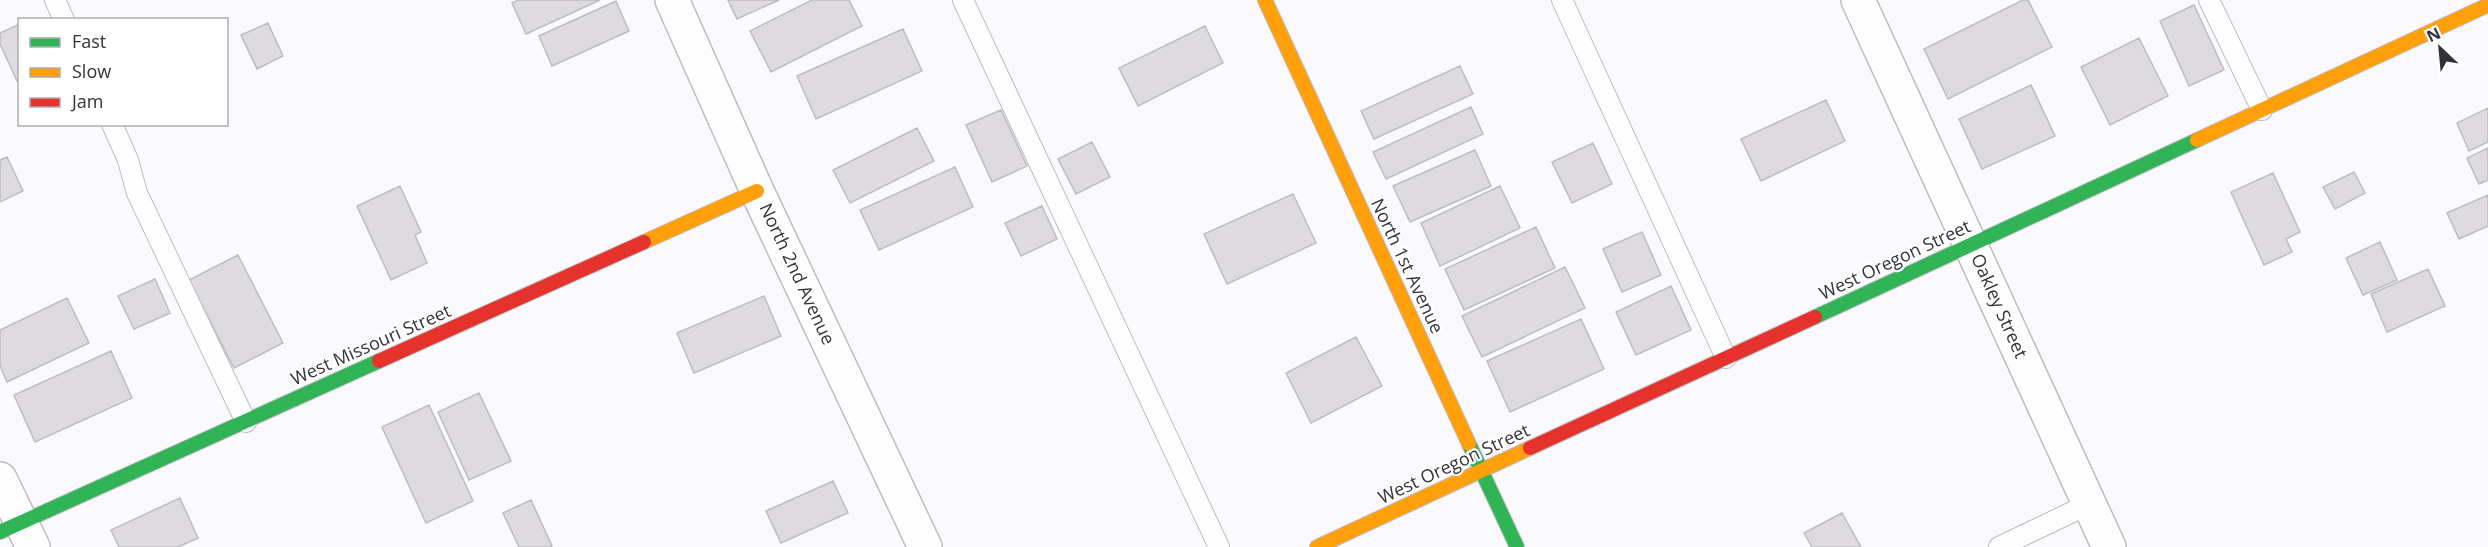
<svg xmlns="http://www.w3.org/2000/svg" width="2488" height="547" font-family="'Open Sans',sans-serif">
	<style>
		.building { fill: #dddae0; stroke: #bebcc1; stroke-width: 1.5 }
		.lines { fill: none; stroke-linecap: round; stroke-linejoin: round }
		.lane-casing { stroke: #bebcc2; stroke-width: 22 }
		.street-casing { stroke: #bebcc2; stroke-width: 36 }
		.fast-casing { stroke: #bebcc2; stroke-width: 16 }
		.slow-casing { stroke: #bebcc2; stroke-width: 16 }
		.jam-casing { stroke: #bebcc2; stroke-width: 16 }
		.lane { stroke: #fefeff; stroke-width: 20 }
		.street { stroke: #fefeff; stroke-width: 33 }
		.fast { stroke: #30b455; stroke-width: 14 }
		.slow { stroke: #ff9f0a; stroke-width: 14 }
		.jam { stroke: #e5322d; stroke-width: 14 }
		.labels { text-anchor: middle; stroke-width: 4.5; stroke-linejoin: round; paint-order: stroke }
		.street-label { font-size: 18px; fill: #343139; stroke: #fff }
	</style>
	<rect width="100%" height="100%" fill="#faf9fd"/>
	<path class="building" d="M519,0H600L526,34L512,3Z
		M728,0H779L737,19Z
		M812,0H849L862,26L771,72L750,31Z
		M2023,0H2028L2052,47L1948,99L1924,49Z
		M616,1L629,31L552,66L539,36Z
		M2194,5L2224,70L2189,86L2160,21Z
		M268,23L283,56L257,69L241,35Z
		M20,24V80L17,81L0,44V33Z
		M1205,26L1223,63L1138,106L1119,68Z
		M903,29L922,71L816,119L797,76Z
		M2139,38L2168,96L2110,125L2081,67Z
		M1460,66L1473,94L1374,139L1361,111Z
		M2031,85L2055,136L1982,169L1959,119Z
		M1826,100L1845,141L1761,181L1741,139Z
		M1471,107L1483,134L1386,179L1373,152Z
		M2488,108V142L2469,151L2457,123Z
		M1001,110L1027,166L992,182L966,125Z
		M917,128L934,161L850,203L833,170Z
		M1092,142L1110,177L1076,194L1058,159Z
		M1593,143L1612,184L1572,203L1552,162Z
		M2488,148V180L2479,184L2467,158Z
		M1475,150L1491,186L1410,222L1393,186Z
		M7,157L23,191L0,202V160Z
		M955,167L973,207L879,250L860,210Z
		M2354,172L2365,193L2335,209L2323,187Z
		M2273,173L2300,232L2286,239L2292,252L2264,265L2231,192Z
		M400,186L421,232L415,235L427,263L391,280L357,206Z
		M1500,186L1520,228L1440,266L1421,223Z
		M1293,194L1316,243L1227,284L1204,234Z
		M2488,195V226L2459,239L2447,213Z
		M1042,206L1057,239L1021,256L1005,223Z
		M1536,227L1555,268L1464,310L1445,269Z
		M1642,232L1661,275L1622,292L1603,249Z
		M2380,242L2397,280L2363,295L2346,258Z
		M238,255L283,343L234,368L189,280Z
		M1565,267L1585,308L1482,357L1462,316Z
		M2428,269L2445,306L2387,332L2371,294Z
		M155,279L170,313L134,329L118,296Z
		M1671,286L1691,330L1636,355L1616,312Z
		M764,296L781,336L694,373L677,333Z
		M67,298L89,343L7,382L0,366V330Z
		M1581,319L1604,369L1510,412L1487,361Z
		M1356,337L1382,386L1311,423L1286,373Z
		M111,351L132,398L35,442L14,395Z
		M479,393L511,461L469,480L438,412Z
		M429,405L473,501L426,523L382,427Z
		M833,481L848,513L781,543L766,511Z
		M180,498L198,538L178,547H119L111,530Z
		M531,500L552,546L550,547H519L503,513Z
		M1842,513L1861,547H1812L1804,533Z"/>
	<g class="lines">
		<defs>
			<path id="lane" d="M55,0L64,20
				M963,0L1219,547
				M1562,0L1726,358
				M2209,0L2262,110
				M112,124L128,160L137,193L246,422
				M1999,547L2089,504"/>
			<path id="street" d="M672,0L757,191L925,547
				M1858,0L2109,547
				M0,479L33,547"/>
			<path id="fast" d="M1815,317L2197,140
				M1469,444L1517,547
				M0,532L379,361"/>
			<path id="slow" d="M1265,0L1469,444
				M2197,140L2488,5
				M644,242L757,191
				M1317,547L1530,448"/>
			<path id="jam" d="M379,361L644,242
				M1530,448L1815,317"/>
		</defs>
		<use href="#lane" class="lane-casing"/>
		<use href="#street" class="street-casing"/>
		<use href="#fast" class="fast-casing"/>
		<use href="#slow" class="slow-casing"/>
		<use href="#jam" class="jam-casing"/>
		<use href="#lane" class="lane"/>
		<use href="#street" class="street"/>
		<use href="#fast" class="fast"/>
		<use href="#slow" class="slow"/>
		<use href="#jam" class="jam"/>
	</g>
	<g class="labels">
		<g class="street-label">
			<text transform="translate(1895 260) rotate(-25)" y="6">West Oregon Street</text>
			<text transform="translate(1407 266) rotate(65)" y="6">North 1st Avenue</text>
			<text transform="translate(797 274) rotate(65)" y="6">North 2nd Avenue</text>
			<text transform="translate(1999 306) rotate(66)" y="6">Oakley Street</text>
			<text transform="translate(371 345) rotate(-24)" y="6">West Missouri Street</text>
			<text transform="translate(1454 464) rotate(-25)" y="6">West Oregon Street</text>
		</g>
	</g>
	<rect x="18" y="18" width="210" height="108" fill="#ffffff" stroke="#aeadb0" stroke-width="1.5"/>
	<rect x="30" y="38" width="30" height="9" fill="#30b455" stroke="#aeadb0" stroke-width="1.5"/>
	<text x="72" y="48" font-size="18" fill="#343139">Fast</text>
	<rect x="30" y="68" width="30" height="9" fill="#ff9f0a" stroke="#aeadb0" stroke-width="1.5"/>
	<text x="72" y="78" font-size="18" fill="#343139">Slow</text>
	<rect x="30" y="98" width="30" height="9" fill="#e5322d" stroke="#aeadb0" stroke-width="1.5"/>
	<text x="72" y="108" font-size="18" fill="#343139">Jam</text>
	<g transform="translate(2440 48) rotate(334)" stroke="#ffffff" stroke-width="4.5" paint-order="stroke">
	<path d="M0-4.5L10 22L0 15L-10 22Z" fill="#343139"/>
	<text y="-9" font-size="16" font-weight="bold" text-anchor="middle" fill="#343139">N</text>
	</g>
</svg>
